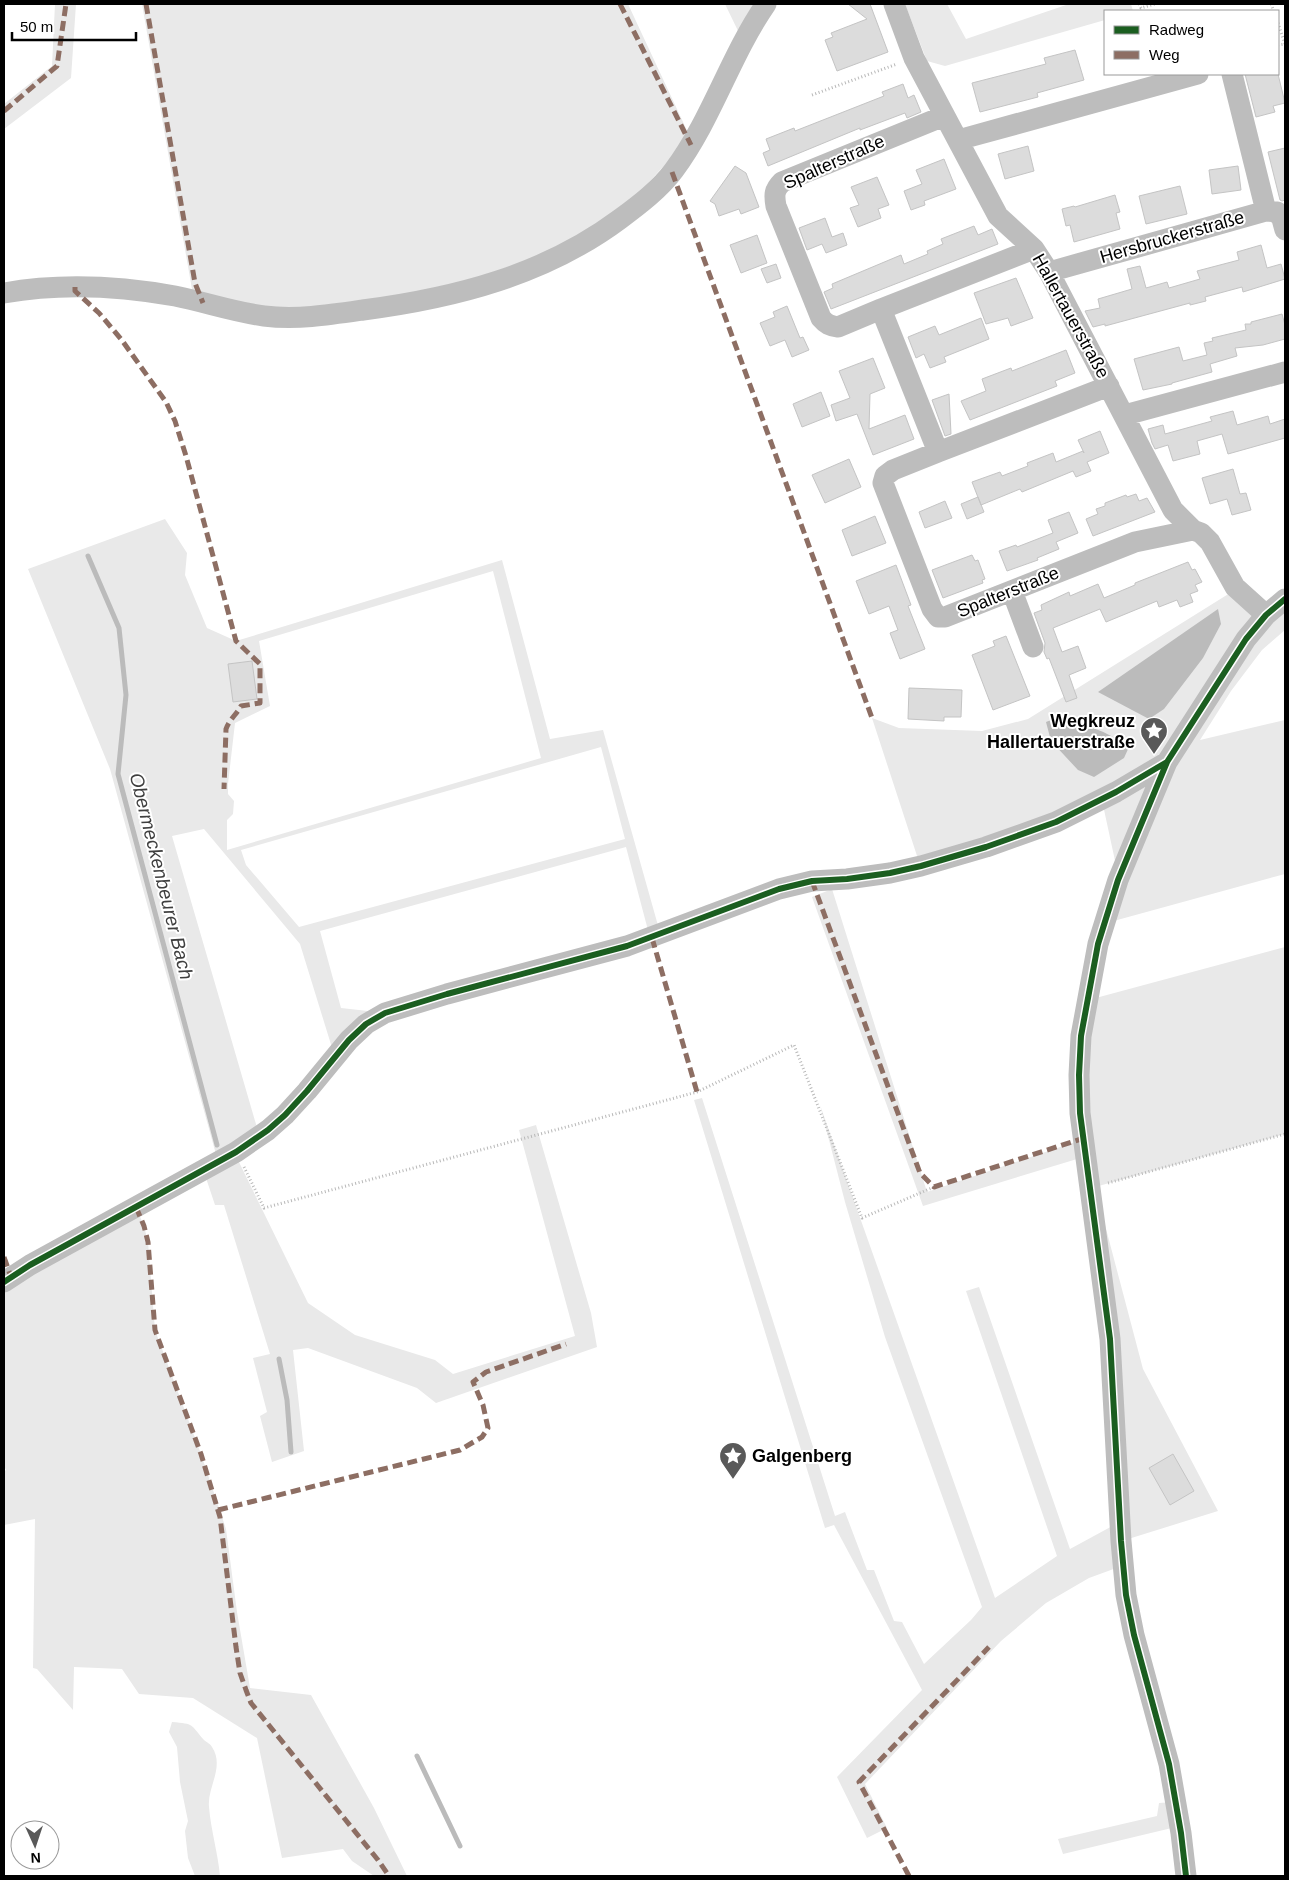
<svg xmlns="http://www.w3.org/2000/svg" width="1289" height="1880" font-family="Arial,sans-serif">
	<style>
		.green { fill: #e9e9e9; fill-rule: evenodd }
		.water { fill: #bbb }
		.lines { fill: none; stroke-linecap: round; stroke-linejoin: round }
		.stream { stroke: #bbb; stroke-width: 5 }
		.building { fill: #dcdcdc; stroke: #c4c4c4 }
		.path { stroke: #b8b8b8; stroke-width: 3; stroke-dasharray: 1 2.5; stroke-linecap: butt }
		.minor { stroke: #bdbdbd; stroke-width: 21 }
		.quiet { stroke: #8d6e63; stroke-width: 5; stroke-dasharray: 10 5; stroke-linecap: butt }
		.cycleway-casing { stroke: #fff; stroke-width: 9 }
		.cycleway { stroke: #1b5e20; stroke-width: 6 }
		.labels { text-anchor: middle; stroke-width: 4; stroke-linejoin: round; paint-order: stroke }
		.street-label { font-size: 18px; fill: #000; stroke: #fff }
		.poi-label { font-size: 18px; font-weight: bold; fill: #000; stroke: #fff; text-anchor: end }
		.water-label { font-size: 19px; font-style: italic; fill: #3f3f3f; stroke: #fff }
	</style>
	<rect width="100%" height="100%" fill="#fff"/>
	<path class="green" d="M55,4H76L71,78L4,129V104L52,66Z
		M142,4H628L690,137L621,213L502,276L296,314L193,295Z
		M725,4H759L740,35Z
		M905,4H947L966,39L1069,4H1131L1133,11H1105V20L945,66L927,61Z
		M165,519L187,553L185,575L207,628L236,641L502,560L550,739L603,730L659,929L649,934L626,847L320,931L341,1008L377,1012L333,1051L300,944L204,829L172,836L258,1131L217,1158L110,769L28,569ZM493,571L541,758L227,850V820L233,814L234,801L228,794V784L235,723L270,706L259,641ZM601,747L625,839L299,927L246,865L241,850Z
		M1230,593L1256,618L1158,760L1071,809L919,862L872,718L899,728L982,731L1028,719Z
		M1285,609V630L1262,650L1231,691L1200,740L1285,720V874L1110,922L1138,840L1188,742L1267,627Z
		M1145,781L1155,786L1117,870L1103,805Z
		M832,889L927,1192L1075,1142L1077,1159L923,1206L812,897Z
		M1285,947V1134L1095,1187L1143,1369L1218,1511L1125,1540L1084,1100L1092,999Z
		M702,1098L835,1516L845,1512L867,1570H874L894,1621L902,1622L924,1664L971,1620L982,1607L885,1337L845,1202L820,1105L995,1598L1057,1556L966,1291L979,1287L1070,1549L1116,1524L1119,1567L1089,1578L1046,1603L1001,1641L865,1784L887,1828L867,1838L837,1777L922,1690L834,1525L825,1528L694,1100Z
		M536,1125L591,1313L597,1347L436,1403L417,1388L308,1348L293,1350L304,1451L272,1462L260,1416L267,1412L253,1358L270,1354L224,1205H215L205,1175L237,1158L308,1303L355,1335L435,1360L453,1374L575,1336L519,1130Z
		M138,1212L144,1226L148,1242L155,1330L201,1454L226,1529L237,1612L250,1688L311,1695L374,1808L407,1876H374L352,1861L343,1849L282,1858L257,1738L193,1698L139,1694L122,1669L74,1667L73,1710L37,1669L33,1668L35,1519L4,1525V1474L6,1469L4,1468V1290Z
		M172,1722C195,1724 190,1724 204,1740C206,1742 211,1744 212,1747C225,1767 207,1787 209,1807C211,1831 218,1853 220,1876H195L188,1858L185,1831L188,1821L180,1782L177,1747L169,1732Z
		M1172,1802L1176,1827L1063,1854L1058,1839L1157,1816L1159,1803Z"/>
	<path class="water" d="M1218,609L1221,624L1203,658L1164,709L1149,719L1098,692Z
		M1056,718C1083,723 1107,731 1129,747L1124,758L1094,777L1078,770L1051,741L1046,722Z"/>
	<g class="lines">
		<path class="stream" d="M88,556L119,628L126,695L118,774L217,1145
			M279,1359L287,1400L291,1452
			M417,1756L460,1846"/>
	</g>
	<path class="building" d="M848,4H870L888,52L837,71L825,40L833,37L831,33L867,19Z
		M1075,50L1084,80L1037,93L1038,97L980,112L972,83L1046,64L1044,58Z
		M1245,74H1278L1285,103L1273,106L1275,112L1256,117Z
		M903,84L908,98L914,95L921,112L907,118L905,113L860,130V128L768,166L763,153L770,150L766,139L794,128L795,131L884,96L882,92Z
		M1028,146L1034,171L1005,179L998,154Z
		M1285,148V200L1282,201L1280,200L1268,152Z
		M944,159L956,189L924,201L925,205L911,210L904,191L922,184L916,170Z
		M735,166L746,173L759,207L741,214L739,209L719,216L715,204L710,201Z
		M1238,166L1241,190L1212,194L1209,170Z
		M877,177L889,205L878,209L881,218L858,227L850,208L859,205L851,187Z
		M1180,186L1187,214L1146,224L1139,196Z
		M1115,195L1120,212L1116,213L1120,229L1074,242L1070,225L1066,226L1062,209L1074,206L1075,207Z
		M825,218L832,237L843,233L847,245L826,253L822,244L807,250L799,228Z
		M974,226L978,235L992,229L998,244L831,309L824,292L833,288L832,284L901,255L904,264L928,254L927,251L943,244L941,239Z
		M757,235L767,263L741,273L730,245Z
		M1261,245L1267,268L1281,264L1285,279L1243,292L1242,287L1205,297L1206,301L1190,305V303L1105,326V324L1093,327L1085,311L1100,308L1098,299L1132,289L1127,269L1140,266L1146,288L1167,282L1169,288L1200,279L1197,271L1239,260L1237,252Z
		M776,264L781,278L767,283L761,269Z
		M1016,278L1033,318L1011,326L1008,318L986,324L974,293Z
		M787,306L800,338L803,337L809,350L792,357L785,340L770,346L760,323L775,317L773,312Z
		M1282,314L1285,325V339L1263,345L1235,348L1237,356L1210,364L1212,372L1172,383V384L1143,390L1134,359L1179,347L1183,361L1207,355L1204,343L1213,341L1212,338L1246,330L1245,324H1251V322Z
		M981,318L989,339L944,357L946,362L930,368L924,354L916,358L908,337L935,326L939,335Z
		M1066,350L1075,373L1055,381L1057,386L970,420L961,401L986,391L982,379L1011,368L1012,371Z
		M873,358L885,388L870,394L869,429L905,415L914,439L873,455L857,414L836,421L831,405L850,398L839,371Z
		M821,392L830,416L802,427L793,404Z
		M949,394L951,434L945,436L932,400Z
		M1233,411L1237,425L1268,416L1270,424L1285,419V438L1228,454L1222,434L1197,441L1200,454L1173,461L1168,445L1155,449L1152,443L1148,429L1163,425L1165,434L1212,421L1210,417Z
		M1100,431L1109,453L1087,462L1091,471L1076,477L1073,471L1022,492L1020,489L981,505L972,482L1000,472L1002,476L1028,466L1027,463L1053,453L1056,462L1083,451L1084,453L1078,440Z
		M849,459L861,487L825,503L812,475Z
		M1233,469L1240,494L1246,493L1251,510L1232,515L1227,499L1210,504L1202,478Z
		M1136,494L1139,501L1147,498L1155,512L1093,536L1086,519L1098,514L1096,509L1105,506V503L1126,495L1127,497Z
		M978,497L984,512L967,519L961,504Z
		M945,501L952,518L925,528L919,512Z
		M1069,512L1078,533L1056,542L1059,549L1037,558L1038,560L1007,571L999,551L1016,545L1017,547L1053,533L1048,520Z
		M875,516L886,543L852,556L842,530Z
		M972,555L975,561L978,560L985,579L982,580L983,583L943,598L932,570Z
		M1188,562L1192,570L1195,569L1202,582L1195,585L1198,591L1190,594L1193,602L1180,607L1177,600L1159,607L1157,601L1106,622L1100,609L1053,628L1062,652L1078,646L1086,668L1069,675L1077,698L1066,702L1049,658L1047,659L1044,652L1045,643L1034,613L1042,610L1041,605L1069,592L1070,596L1098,584L1104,598L1135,585V583Z
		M896,565L911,605L908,606L925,649L900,659L890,633L898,630L889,606L869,614L856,581Z
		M1006,636L1030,696L993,710L972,655L995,646L993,641Z
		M252,661L257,699L233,702L228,664Z
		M909,688L962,690L961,717H944V721L908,719Z
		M1173,1454L1194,1491L1170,1505L1149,1468Z"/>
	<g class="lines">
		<path class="path" d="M1139,4L1141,8L1155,4
			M1271,4L1274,11
			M1278,23L1285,44
			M1278,45L1285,44
			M812,95L897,64
			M244,1167L264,1208L697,1092L794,1045L862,1218L934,1187
			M1108,1183L1285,1134"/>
		<path class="minor" d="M894,4L914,58L998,216L1034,249L1049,272L1173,510L1193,530L1201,533L1210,542L1235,587L1266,615
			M1232,74L1266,211
			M944,116L782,182C774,190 774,195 776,206L821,318C826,324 830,326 838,327L881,309L938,452L893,470L885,476L883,483L932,609L938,617H945L1135,542L1193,530
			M958,140L1198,74
			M1049,272L1266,211L1277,212L1282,219L1285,230
			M4,293C60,283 119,286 175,296C205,302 234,312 264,316C297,320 329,315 363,310C455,298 545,275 620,219C639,205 660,189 674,170C712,119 730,56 766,4
			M881,309L1034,249
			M1125,415L1285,372
			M938,452L1109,386
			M1012,591L1033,647
			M4,1282L30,1265L236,1152L268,1130L285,1115L307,1091L349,1040L366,1024L385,1013L447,994L627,946L779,889L812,881L847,879L890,873L921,866L986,847L1056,822L1116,792L1167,762
			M1186,1876L1181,1833L1169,1764L1134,1635L1126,1595L1121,1541L1110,1339L1080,1113L1079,1075L1081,1036L1098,944L1118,880L1167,762L1246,639L1266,615L1285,599"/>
		<path class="quiet" d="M146,4L195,283L203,303
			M620,4L691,145
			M4,111L57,66L66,4
			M672,172L872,718
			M75,287V291L99,313L121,339L166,402L175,421L186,456L236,641L260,664V703L241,706C236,715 229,720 226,729L224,789
			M812,881L920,1173L934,1187L1084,1138
			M652,938L697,1092
			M136,1207L144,1226L148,1242L155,1330L201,1454L220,1517L236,1647L240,1673L246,1690L251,1703L378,1860L389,1876
			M4,1257L11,1277
			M218,1510L460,1450L482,1437L488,1428L483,1405L473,1382L486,1372L566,1344
			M909,1876L859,1782L989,1647"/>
		<defs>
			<path id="cycleway" d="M4,1282L30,1265L236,1152L268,1130L285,1115L307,1091L349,1040L366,1024L385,1013L447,994L627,946L779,889L812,881L847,879L890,873L921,866L986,847L1056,822L1116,792L1167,762
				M1186,1876L1181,1833L1169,1764L1134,1635L1126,1595L1121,1541L1110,1339L1080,1113L1079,1075L1081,1036L1098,944L1118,880L1167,762L1246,639L1266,615L1285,599"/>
		</defs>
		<use href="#cycleway" class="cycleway-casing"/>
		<use href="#cycleway" class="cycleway"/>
	</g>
	<defs>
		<symbol id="sight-pin" viewBox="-11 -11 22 30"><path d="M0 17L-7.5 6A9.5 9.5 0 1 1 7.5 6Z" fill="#595959" stroke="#fff"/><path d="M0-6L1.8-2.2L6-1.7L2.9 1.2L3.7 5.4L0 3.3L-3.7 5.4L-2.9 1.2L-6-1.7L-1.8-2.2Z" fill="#fff"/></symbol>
	</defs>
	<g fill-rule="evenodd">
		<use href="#sight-pin" x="1138" y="715" width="32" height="43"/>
		<use href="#sight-pin" x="717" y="1440" width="32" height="43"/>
	</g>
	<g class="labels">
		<g class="street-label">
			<text transform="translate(834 162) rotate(-24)" y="6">Spalterstraße</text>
			<text transform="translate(1172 237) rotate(-16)" y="6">Hersbruckerstraße</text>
			<text transform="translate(1071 316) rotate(61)" y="6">Hallertauerstraße</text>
			<text transform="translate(1008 592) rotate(-22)" y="6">Spalterstraße</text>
		</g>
		<g class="poi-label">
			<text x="1135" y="727">Wegkreuz<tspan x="1135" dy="21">Hallertauerstraße</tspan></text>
			<text x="752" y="1462" text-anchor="start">Galgenberg</text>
		</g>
		<g class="water-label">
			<text transform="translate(162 876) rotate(76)" y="7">Obermeckenbeurer Bach</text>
		</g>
	</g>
	<rect width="1289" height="1880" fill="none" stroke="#000000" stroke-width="10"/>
	<rect x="1104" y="10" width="175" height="65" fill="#ffffff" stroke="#999999"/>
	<rect x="1114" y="26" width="25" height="8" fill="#1b5e20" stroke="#999999"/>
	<text x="1149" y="35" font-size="15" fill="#000000">Radweg</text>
	<rect x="1114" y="51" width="25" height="8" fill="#8d6e63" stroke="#999999"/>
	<text x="1149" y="60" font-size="15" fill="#000000">Weg</text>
	<g transform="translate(35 1845) rotate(177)"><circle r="24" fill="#ffffff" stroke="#999999"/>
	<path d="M0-4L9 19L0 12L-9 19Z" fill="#595959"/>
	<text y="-8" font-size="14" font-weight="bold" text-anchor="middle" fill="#000000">N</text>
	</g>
	<path d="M12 32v8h124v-8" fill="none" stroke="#000000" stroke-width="2.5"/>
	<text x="20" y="32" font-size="15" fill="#000000" stroke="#ffffff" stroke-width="4" paint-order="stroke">50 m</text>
</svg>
